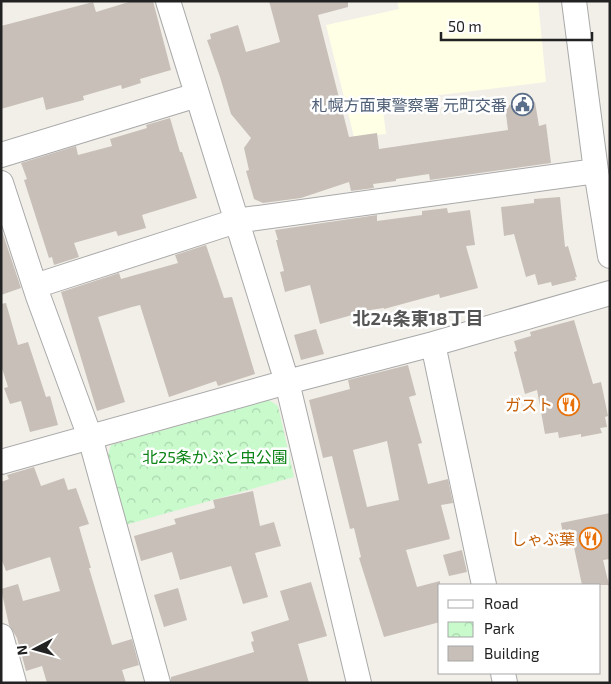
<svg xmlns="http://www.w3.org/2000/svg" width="611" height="684" font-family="'Exo 2','Noto Sans JP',sans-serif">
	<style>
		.education { fill: #ffffe5 }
		.park { fill: url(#park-crowns) }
		.building { fill: #c7bfb8; fill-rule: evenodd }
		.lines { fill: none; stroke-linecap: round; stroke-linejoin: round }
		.minor-casing { stroke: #a9a9a9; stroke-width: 26 }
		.minor { stroke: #fff; stroke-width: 24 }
		.labels { text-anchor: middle; stroke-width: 5; stroke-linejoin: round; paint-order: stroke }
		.service-label { font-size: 16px; fill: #4e5e75; stroke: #fff; text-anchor: end }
		.food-label { font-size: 16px; fill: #c56008; stroke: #fff; text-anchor: end }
		.park-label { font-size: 16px; fill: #0c8416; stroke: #fff }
		.neighbourhood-label { font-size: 18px; font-weight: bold; fill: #555; stroke: #fff }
	</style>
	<defs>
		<pattern id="park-crowns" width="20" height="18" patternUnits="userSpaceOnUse" patternTransform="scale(1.25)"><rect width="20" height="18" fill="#c8facc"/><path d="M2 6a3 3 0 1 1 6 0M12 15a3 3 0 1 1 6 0" fill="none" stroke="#acd6af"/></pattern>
	</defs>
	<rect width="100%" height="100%" fill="#f2efe9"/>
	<path class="education" d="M397,1H538L546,82L382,102L386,134L354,137L326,25L399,9Z"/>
	<path class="park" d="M269,400L278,406L294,477L125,525L108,455L111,445Z"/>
	<path class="building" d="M132,1H153L171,70L140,79L141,83L122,89L121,85L83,96L84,100L46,110L43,97L1,109V26L93,2L96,12Z
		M269,1H348V7L318,15L349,137L377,133L379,149L508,130L505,106L535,102L539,126L546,124L551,163L430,180L429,174L396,179V181L373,184L374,188L351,191L349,182L301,198L263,203L254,199L246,171L249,170L244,148L251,138L231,114L220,77L207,40L211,39L210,34L238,25L246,52L280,42Z
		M170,118L180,152H182L197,198L142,215L146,228L118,236L116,231L74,243L79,257L54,265L52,257L49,258L24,180L27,179L21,163L76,146L78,155L112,146L110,139L147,128L146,125Z
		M560,197L565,247L568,246L577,277H575L576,280L552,286L551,282L538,285L535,274L526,277L514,234L504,236L501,207L534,203V199Z
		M447,208L448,213L470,210L475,245L466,246L478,288L440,298L439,294L384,309V308L370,310L320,324L310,285L285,292L280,272L284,271L276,240H278L275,230L377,215V221L422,215V211Z
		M1,228L21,288L1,295Z
		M206,245L224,298L232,297L255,374L218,386L216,381L169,397L140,305L132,307L98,317L125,402L97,411L61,292L119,273L121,279L178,263L175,255Z
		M6,303L18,345L28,342L46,397L50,396L58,425L30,432L21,401L10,404L4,388L8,387L1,365V304Z
		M574,320L593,384L601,382L608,416L605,417L607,427L600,428L602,433L581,437V434L559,438L558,432L545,434L537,390L525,394L514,352L517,351L514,341L531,336L530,332Z
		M316,329L324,354L301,360L294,335Z
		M408,365L416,395L409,397L422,443L418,444L428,484L448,479L453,503L441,505L450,539L406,550L417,587L440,581V622L384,637L359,558L361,557L354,528L350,529L332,456L323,458L309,400L350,389L348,380ZM387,441L399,500L367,507L353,450Z
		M34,467L41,486L64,478L68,490L76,488L89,524L79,527L91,568H89L112,645L132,639L139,665L122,670L126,683H47L42,666L26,671L17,638L9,625L1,589L18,584L23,601L60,591L50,557L6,571L1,558V482L9,479L7,475Z
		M253,491L260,526L274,522L281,546L255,553L268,597L243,604L231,566L180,580L172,552L141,561L134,536L176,524L174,519L215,508L213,500Z
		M610,513V559L603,560L609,585H582L572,538L564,540L561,523Z
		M462,550L467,572L449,576L443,555Z
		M311,582L327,636L298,644L309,683H171V677L254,652L251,642L254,641L251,632L289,620L280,591Z
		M178,588L187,620L164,627L154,595Z"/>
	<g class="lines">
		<defs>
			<path id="minor" d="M168,1L287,382L359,683
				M574,1L596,171L610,256
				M1,155L197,95
				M1,183L38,296L90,437L158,683
				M35,286L236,221L596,171
				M433,344L484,585
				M1,462L287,382L433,344L610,293
				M1,636L14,683
				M503,673L505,683"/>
		</defs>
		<use href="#minor" class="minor-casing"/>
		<use href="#minor" class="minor"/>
	</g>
	<defs>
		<symbol id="civic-ring" viewBox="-11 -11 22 22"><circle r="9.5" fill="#fff" stroke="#5c6f8a" stroke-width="1.5"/><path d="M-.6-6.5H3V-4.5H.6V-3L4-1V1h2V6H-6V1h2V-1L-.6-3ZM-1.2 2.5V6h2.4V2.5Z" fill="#5c6f8a"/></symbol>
		<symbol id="restaurant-ring" viewBox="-11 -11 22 22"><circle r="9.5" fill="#fff" stroke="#e8710a" stroke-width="1.5"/><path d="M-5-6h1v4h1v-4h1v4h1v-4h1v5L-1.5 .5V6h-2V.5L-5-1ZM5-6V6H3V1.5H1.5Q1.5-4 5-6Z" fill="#e8710a"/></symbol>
	</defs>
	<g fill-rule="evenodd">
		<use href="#civic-ring" x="510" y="92" width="25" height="25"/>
		<use href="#restaurant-ring" x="556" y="392" width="25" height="25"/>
		<use href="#restaurant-ring" x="578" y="526" width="25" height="25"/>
	</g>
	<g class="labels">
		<g class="service-label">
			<text x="507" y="111">札幌方面東警察署 元町交番</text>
		</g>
		<g class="food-label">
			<text x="553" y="411">ガスト</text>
			<text x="575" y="545">しゃぶ葉</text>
		</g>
		<g class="park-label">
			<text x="215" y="463">北25条かぶと虫公園</text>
		</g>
		<g class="neighbourhood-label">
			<text x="418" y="325">北24条東18丁目</text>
		</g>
	</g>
	<rect width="611" height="684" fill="none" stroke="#222222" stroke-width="5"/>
	<rect x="438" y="584" width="162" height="90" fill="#ffffff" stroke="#a7a7a7"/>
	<rect x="448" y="600" width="25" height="8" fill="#ffffff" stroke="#a7a7a7"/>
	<text x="484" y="609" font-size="15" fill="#222222">Road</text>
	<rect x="448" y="622" width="25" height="15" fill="url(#park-crowns)" stroke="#a7a7a7"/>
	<text x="484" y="634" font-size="15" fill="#222222">Park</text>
	<rect x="448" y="646" width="25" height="15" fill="#c7bfb8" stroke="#a7a7a7"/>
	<text x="484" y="659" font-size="15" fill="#222222">Building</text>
	<g transform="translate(35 649) rotate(264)" stroke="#ffffff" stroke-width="4" paint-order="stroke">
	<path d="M0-4L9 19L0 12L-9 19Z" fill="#222222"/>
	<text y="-8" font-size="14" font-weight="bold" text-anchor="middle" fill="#222222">N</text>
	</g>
	<path d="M441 32v8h151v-8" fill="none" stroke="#222222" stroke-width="2.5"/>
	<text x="448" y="32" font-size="15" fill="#222222" stroke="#ffffff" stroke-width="4" paint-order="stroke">50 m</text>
</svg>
